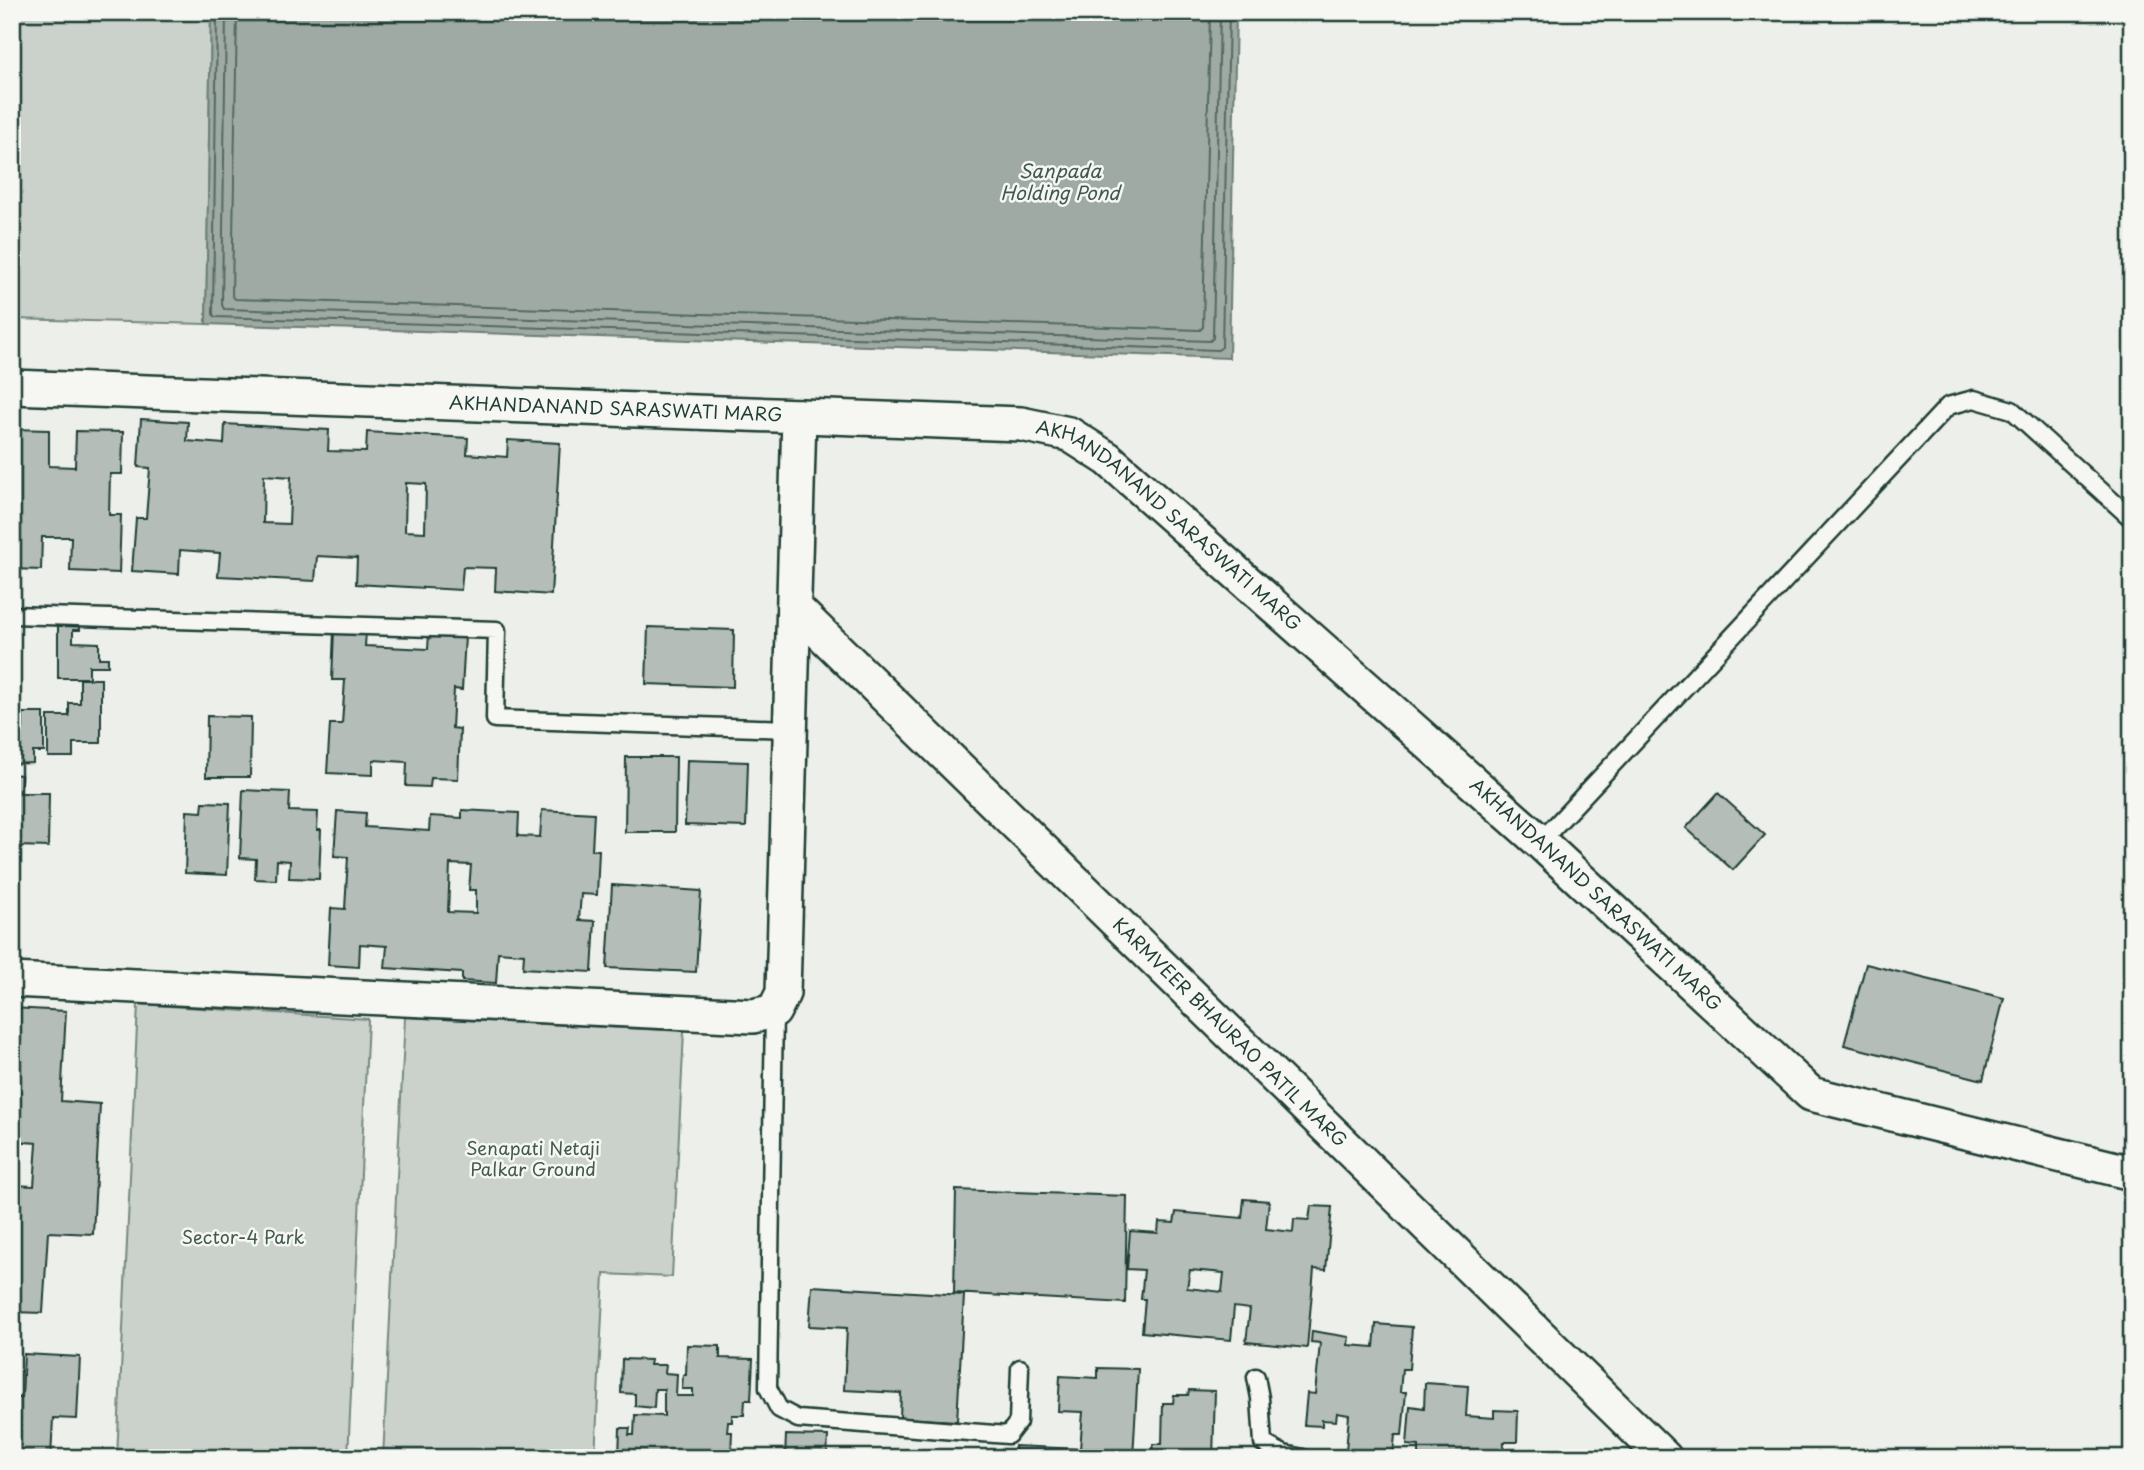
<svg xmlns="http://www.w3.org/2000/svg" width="2144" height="1470" font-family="'Playpen Sans',sans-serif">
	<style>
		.green { fill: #cbd2cc; stroke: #758880; stroke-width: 2 }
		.water { fill: #9faaa4; stroke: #6c7e77; stroke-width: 2 }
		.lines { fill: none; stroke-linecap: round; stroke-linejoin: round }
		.shore { stroke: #526961; stroke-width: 2 }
		.building { fill: #b4bdb8; stroke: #1f3d34; stroke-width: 2; fill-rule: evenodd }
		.service-casing { stroke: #1f3d34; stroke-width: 21 }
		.minor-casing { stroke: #1f3d34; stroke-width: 38 }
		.service { stroke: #f6f6f2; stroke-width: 16 }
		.minor { stroke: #f6f6f2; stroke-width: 33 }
		.labels { text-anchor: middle; stroke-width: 5; stroke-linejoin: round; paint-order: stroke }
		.street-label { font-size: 18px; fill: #1f3d34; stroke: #f6f6f2 }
		.park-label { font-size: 18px; fill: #415b52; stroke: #f6f6f2 }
		.water-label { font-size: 19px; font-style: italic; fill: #3f5850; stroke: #f6f6f2 }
	</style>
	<rect width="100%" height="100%" fill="#edefea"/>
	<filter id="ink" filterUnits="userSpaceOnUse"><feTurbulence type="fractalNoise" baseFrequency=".0143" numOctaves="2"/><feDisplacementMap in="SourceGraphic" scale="14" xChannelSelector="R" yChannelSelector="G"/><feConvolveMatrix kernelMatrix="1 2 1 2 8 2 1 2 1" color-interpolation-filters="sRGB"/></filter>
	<g filter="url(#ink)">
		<path class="green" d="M12,12H211L206,324L12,319Z
			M138,1004L368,1019L348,1458H117Z
			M405,1017L684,1031L672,1277L604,1274L595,1458H383Z"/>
		<path class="water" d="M211,12H1236L1229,358L206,324Z"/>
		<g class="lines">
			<path class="shore" d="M217,12L213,314L215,317L1218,350L1222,347L1229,12
				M226,12L222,305L224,309L1210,341L1213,338L1220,12
				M237,12L232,295L235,299L1200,330L1203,327L1210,12"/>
		</g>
		<path class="building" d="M141,419L188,422L187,441L224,444L225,424L329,430L328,451L366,452L367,432L468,438L467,454L507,457L508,440L560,443L551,595L495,591L496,568L463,567L461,590L356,584L357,558L317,556L315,581L218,576L220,553L180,550L179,574L132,571L136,518H146L150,468L138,467ZM264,475L291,477L289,524L263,523ZM406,483L426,484L425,532L405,531Z
			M12,429L49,430V466L75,467L76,431L123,432L122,474H110L109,515H121L119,573L70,571L71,537H42L41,570L12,569Z
			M58,622H80V630H73V642L99,643V658H108V666H89V678H58Z
			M648,627L734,630L733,687L646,684Z
			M334,630L366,631L365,646L428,649L429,634L465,636L462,690L454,689L452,728L460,729L458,779L431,778L430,787L406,786L407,762L373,760V775L327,773L330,724H342L345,680H332Z
			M80,679H101V743H73V757H48V716H69V703H80Z
			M23,713H44V752H33V763L12,764V729H23Z
			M207,716L251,717L250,777H206Z
			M626,757H676L675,832H625Z
			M687,760L748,762L746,827L685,825Z
			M12,774L21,775L20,793H49L48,847L18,846V836H12Z
			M243,790L290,792L289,811L318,812L317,830H321L319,879L289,878L290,861L277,860L276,880L255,879L256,859L240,858Z
			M1718,793L1765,835L1733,870L1686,828Z
			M203,802L230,803L227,875L185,873L187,811L202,812Z
			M462,810L519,813L518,836L540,837L542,810L594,813L592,850H599L597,895L581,894L579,920L595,921L592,972L523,968L524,954L498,952L496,983L462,981V973L385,968L387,946L360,944L359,967L328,965L331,908L345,909L348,857L334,856L337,811L366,813L365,827L429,831L430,816L462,818ZM450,864L471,865L469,890H476V913L448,912Z
			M612,885L701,891L696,972L607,968Z
			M1866,964L2004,998L1983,1080L1844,1045Z
			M12,1008L66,1011L61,1101L100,1104L93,1234L48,1232L43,1313L12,1312V1185L34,1186L37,1143L12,1141Z
			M956,1190L1127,1196L1125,1303L954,1293Z
			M1244,1199L1269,1201L1266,1229L1293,1232L1294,1219L1309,1220L1311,1206L1332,1207L1326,1270L1314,1269L1307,1348L1246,1342L1250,1309L1234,1307L1231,1340L1142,1332L1145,1299H1141L1144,1270L1127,1269L1130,1231L1158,1233L1159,1222L1174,1223L1176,1212L1242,1218ZM1190,1270L1224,1273L1222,1292L1187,1288Z
			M812,1286L964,1295L957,1421L900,1418L901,1393L844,1390L847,1328L809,1326Z
			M1376,1324L1412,1327L1409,1369H1402L1400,1392H1406L1402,1435H1395L1393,1455L1346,1451L1349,1415L1337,1413L1336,1421L1322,1420V1426L1304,1425L1307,1393L1315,1394L1320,1343L1311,1342L1312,1331L1349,1337L1348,1345L1374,1347Z
			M687,1345L720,1346V1358L753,1359L751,1400H745L744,1415H732V1422H728L727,1432H732L731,1453L743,1454V1458H619L620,1428H630L629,1435H634L635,1415L664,1416V1389H655L654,1408L635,1406V1394L621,1393L622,1359L651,1360L650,1365H666L665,1373L677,1374L676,1396H693V1389H682L683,1375H686Z
			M24,1354L80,1357L77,1419L53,1418L51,1458H12V1398H22Z
			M1098,1368L1138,1369L1133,1458H1015V1446L1080,1449L1083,1412L1058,1411L1060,1376L1098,1378Z
			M1425,1383L1468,1386L1466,1416L1494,1418V1410L1518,1411L1517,1442H1504L1503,1458H1419V1446L1407,1445L1410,1406L1424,1408Z
			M1189,1390L1215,1391L1213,1458H1153V1444H1162L1163,1403H1173L1174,1395H1188Z
			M786,1435L828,1436L827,1458H785Z"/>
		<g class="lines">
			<defs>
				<path id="service" d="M12,615L497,630L495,719L790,729
					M1540,842L1948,406L1974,399L2012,410L2132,519
					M774,1011L768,1388L779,1409L798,1419L1008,1435L1018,1422L1020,1368
					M1256,1377L1260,1398L1263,1443L1284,1454L1303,1458"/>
				<g id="minor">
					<path id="s1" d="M12,387L1021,424L1069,434L1108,459L1540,842L1811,1094L2132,1173"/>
					<path id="s2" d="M794,607L1665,1458"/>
					<path d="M12,980L753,1016L774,1011L783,993L799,416"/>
				</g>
			</defs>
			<use href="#service" class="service-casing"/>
			<use href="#minor" class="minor-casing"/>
			<use href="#service" class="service"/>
			<use href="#minor" class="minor"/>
		</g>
	</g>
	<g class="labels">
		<g class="street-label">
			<text dy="6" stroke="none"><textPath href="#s1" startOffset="604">AKHANDANAND SARASWATI MARG</textPath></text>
			<text dy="6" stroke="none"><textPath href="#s1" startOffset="1192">AKHANDANAND SARASWATI MARG</textPath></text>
			<text dy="6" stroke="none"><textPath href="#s1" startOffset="1759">AKHANDANAND SARASWATI MARG</textPath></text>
			<text dy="6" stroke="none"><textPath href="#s2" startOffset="609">KARMVEER BHAURAO PATIL MARG</textPath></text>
		</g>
		<g class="park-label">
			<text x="533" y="1155">Senapati Netaji<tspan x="533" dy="21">Palkar Ground</tspan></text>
			<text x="243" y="1244">Sector-4 Park</text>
		</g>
		<g class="water-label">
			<text x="1060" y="178">Sanpada<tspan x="1060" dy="22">Holding Pond</tspan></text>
		</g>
	</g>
	<rect width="2144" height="1470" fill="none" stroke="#f6f6f2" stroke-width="42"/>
	<rect x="21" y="21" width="2102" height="1428" fill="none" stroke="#1f3d34" stroke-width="2.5" filter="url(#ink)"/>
</svg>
